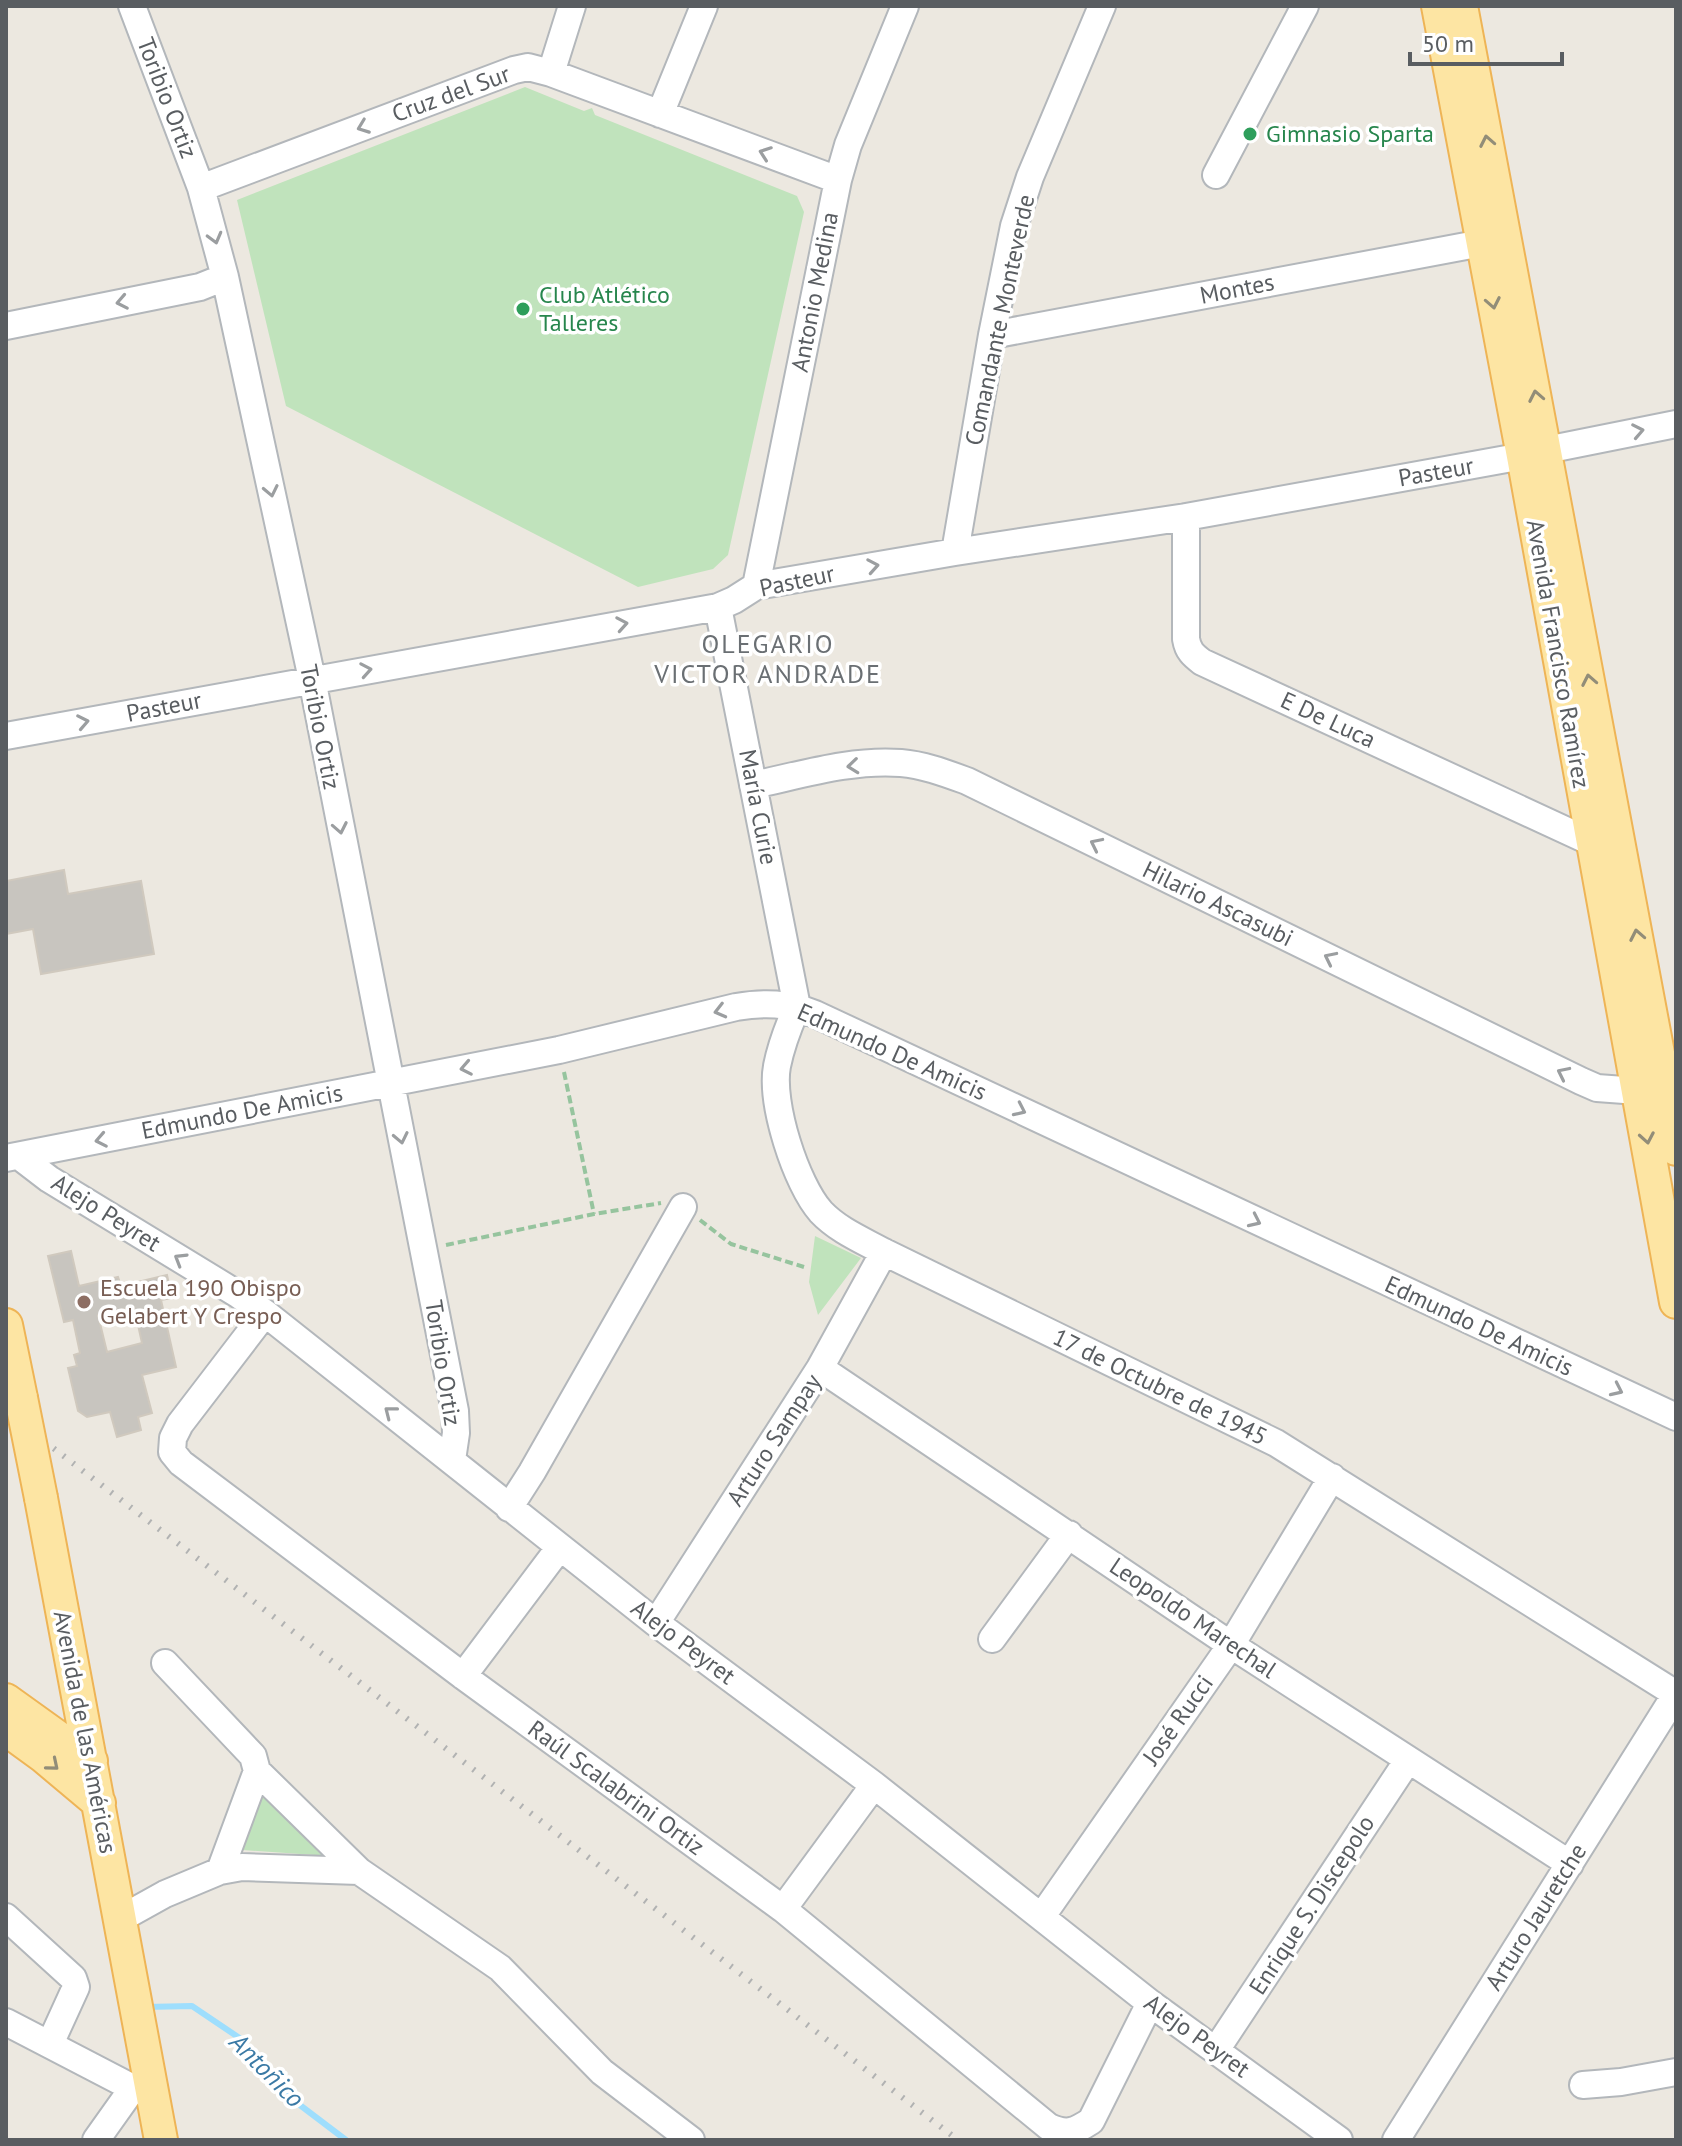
<svg xmlns="http://www.w3.org/2000/svg" width="1682" height="2146" font-family="'PT Sans',sans-serif">
	<style>
		.green { fill: #c0e3bc }
		.lines { fill: none; stroke-linecap: round; stroke-linejoin: round }
		.stream { stroke: #9edefd; stroke-width: 6 }
		.building { fill: #c8c5bf; stroke: #d0c9be; stroke-width: 2; fill-rule: evenodd }
		.minor-casing { stroke: #b3b7bb; stroke-width: 30 }
		.major-casing { stroke: #eeb456; stroke-width: 36 }
		.path { stroke: #96c49e; stroke-width: 4; stroke-dasharray: 8 4; stroke-linecap: butt }
		.minor { stroke: #fff; stroke-width: 26 }
		.major { stroke: #fde5a3; stroke-width: 32 }
		.rail { stroke: #b1b2b2; stroke-width: 6; stroke-dasharray: 2 10; stroke-linecap: butt }
		.major-bridge-casing { stroke: #eeb456; stroke-width: 36; stroke-linecap: butt }
		.major-bridge { stroke: #fde5a3; stroke-width: 32 }
		.oneway { stroke: #9b9ea0 }
		.oneway2 { stroke: #928d78 }
		.leisure-dot { fill: #2e9e5b; stroke: #fff; stroke-width: 3 }
		.education-dot { fill: #8d6e63; stroke: #fff; stroke-width: 3 }
		.labels { text-anchor: middle; stroke-width: 7; stroke-linejoin: round; paint-order: stroke }
		.street-label { font-size: 24px; fill: #595d61; stroke: #fff }
		.leisure-label { font-size: 24px; fill: #27864d; stroke: #fff; text-anchor: start }
		.education-label { font-size: 24px; fill: #785e54; stroke: #fff; text-anchor: start }
		.neighbourhood-label { font-size: 26px; letter-spacing: 2px; fill: #6a6f73; stroke: #fff }
		.water-label { font-size: 26px; font-style: italic; fill: #3b7aa5; stroke: #fff }
	</style>
	<rect width="100%" height="100%" fill="#ece8e0"/>
	<path class="green" d="M525,87L584,111L592,108L595,115L797,196L804,212L728,555L713,569L638,587L286,406L237,200Z
		M815,1236L861,1258L818,1315L809,1282Z
		M261,1792L329,1856L243,1850Z"/>
	<g class="lines">
		<path class="stream" d="M145,2007L192,2006L241,2039L284,2093L346,2140"/>
	</g>
	<path class="building" d="M64,870L68,894L141,881L154,954L41,974L33,929L6,934V881Z
		M71,1251L79,1286L118,1277L121,1286L167,1275L172,1298L161,1300L176,1367L142,1375L152,1413L138,1417L141,1430L117,1437L110,1412L87,1417L78,1411L68,1368L77,1366L74,1355L80,1353L73,1320L64,1322L48,1256ZM134,1307L142,1343L107,1352L98,1315Z"/>
	<g class="lines">
		<defs>
			<path id="minor" d="M132,6L201,188L225,277L312,679L455,1411L456,1433L452,1460
				M551,73L572,6
				M660,114L704,6
				M1216,175L1305,6
				M201,188L514,70L528,67L551,73L838,180
				M6,326L200,287L225,277
				M992,335L1482,243
				M1186,517V639C1188,651 1193,655 1202,662L1591,842
				M955,552L992,335L1014,226L1030,177L1102,6
				M756,586L838,180L848,145L905,6
				M718,607L797,1007
				M6,736L718,607L734,600L756,586L955,552L1186,517L1523,456L1546,450L1676,424
				M753,785C801,775 852,759 901,763C924,765 945,773 967,781L1581,1081L1597,1088L1638,1091L1649,1078
				M797,1007C789,1025 781,1046 777,1066C770,1103 796,1184 821,1212C838,1230 862,1240 884,1252L1276,1443L1676,1694L1396,2140
				M19,1156L49,1179L239,1295L265,1313L656,1623L874,1785L1150,2003L1339,2140
				M6,1158L559,1050L736,1007C765,1002 787,1003 815,1014L1676,1417
				M265,1313L180,1424L173,1438L172,1452L181,1463L463,1676L783,1909L1049,2127C1067,2135 1074,2132 1091,2121L1150,2003
				M820,1368L1231,1645L1570,1864
				M509,1508L532,1472L683,1207
				M656,1623L820,1368L884,1252
				M992,1639L1069,1534
				M165,1663L253,1756L257,1771L359,1871
				M463,1676L560,1547
				M220,1871L257,1771
				M783,1909L874,1785
				M1042,1916L1231,1645L1332,1477
				M6,1917L73,1978L76,1987L50,2044
				M120,1919L165,1894L220,1871L242,1867L359,1871L500,1968L602,2072L691,2140
				M6,2022L133,2088
				M1216,2050L1408,1760
				M1583,2085L1621,2082L1676,2072
				M96,2140L133,2088L148,2080"/>
			<path id="major" d="M1438,6L1523,456L1676,1302
				M1461,6L1676,1149
				M6,1325L21,1398
				M41,1498L161,2140
				M6,1700L91,1761
				M6,1729L43,1756L99,1803"/>
		</defs>
		<use href="#minor" class="minor-casing"/>
		<use href="#major" class="major-casing"/>
		<path class="path" d="M564,1072L594,1214
			M700,1220L731,1244L804,1267
			M446,1245L594,1214L661,1203"/>
		<use href="#minor" class="minor"/>
		<use href="#major" class="major"/>
		<path class="rail" d="M6,1412L958,2140"/>
		<defs>
			<path id="major-bridge" d="M21,1398L41,1498"/>
		</defs>
		<use href="#major-bridge" class="major-bridge-casing"/>
		<use href="#major-bridge" class="major-bridge"/>
	</g>
	<defs><path id="oneway-chevron" d="M-2-3.5L2.5 0L-2 3.5" fill="none" stroke-width="1.6" stroke-linecap="round" stroke-linejoin="round" transform="scale(2)"/></defs>
	<g class="oneway">
		<use href="#oneway-chevron" transform="translate(363 127) rotate(159)"/>
		<use href="#oneway-chevron" transform="translate(765 153) rotate(-160)"/>
		<use href="#oneway-chevron" transform="translate(215 238) rotate(75)"/>
		<use href="#oneway-chevron" transform="translate(122 302) rotate(169)"/>
		<use href="#oneway-chevron" transform="translate(1638 431) rotate(-11)"/>
		<use href="#oneway-chevron" transform="translate(271 491) rotate(78)"/>
		<use href="#oneway-chevron" transform="translate(873 566) rotate(-10)"/>
		<use href="#oneway-chevron" transform="translate(622 624) rotate(-10)"/>
		<use href="#oneway-chevron" transform="translate(366 670) rotate(-10)"/>
		<use href="#oneway-chevron" transform="translate(83 722) rotate(-11)"/>
		<use href="#oneway-chevron" transform="translate(853 766) rotate(174)"/>
		<use href="#oneway-chevron" transform="translate(340 828) rotate(79)"/>
		<use href="#oneway-chevron" transform="translate(1096 844) rotate(-154)"/>
		<use href="#oneway-chevron" transform="translate(1330 958) rotate(-154)"/>
		<use href="#oneway-chevron" transform="translate(720 1011) rotate(166)"/>
		<use href="#oneway-chevron" transform="translate(466 1068) rotate(169)"/>
		<use href="#oneway-chevron" transform="translate(1563 1073) rotate(-154)"/>
		<use href="#oneway-chevron" transform="translate(1020 1110) rotate(25)"/>
		<use href="#oneway-chevron" transform="translate(401 1138) rotate(78)"/>
		<use href="#oneway-chevron" transform="translate(101 1140) rotate(169)"/>
		<use href="#oneway-chevron" transform="translate(1255 1221) rotate(25)"/>
		<use href="#oneway-chevron" transform="translate(180 1259) rotate(-149)"/>
		<use href="#oneway-chevron" transform="translate(1617 1390) rotate(25)"/>
		<use href="#oneway-chevron" transform="translate(390 1412) rotate(-142)"/>
	</g>
	<g class="oneway2">
		<use href="#oneway-chevron" transform="translate(1487 141) rotate(-101)"/>
		<use href="#oneway-chevron" transform="translate(1493 303) rotate(79)"/>
		<use href="#oneway-chevron" transform="translate(1536 396) rotate(-101)"/>
		<use href="#oneway-chevron" transform="translate(1589 680) rotate(-101)"/>
		<use href="#oneway-chevron" transform="translate(1637 935) rotate(-101)"/>
		<use href="#oneway-chevron" transform="translate(1647 1138) rotate(80)"/>
		<use href="#oneway-chevron" transform="translate(53 1765) rotate(40)"/>
	</g>
	<g class="leisure-dot">
		<circle cx="1250" cy="134" r="8"/>
		<circle cx="523" cy="309" r="8"/>
	</g>
	<circle class="education-dot" cx="84" cy="1302" r="8"/>
	<g class="labels">
		<g class="street-label">
			<text transform="translate(451 94) rotate(-20)" y="8">Cruz del Sur</text>
			<text transform="translate(167 98) rotate(69)" y="8">Toribio Ortiz</text>
			<text transform="translate(1237 289) rotate(-11)" y="8">Montes</text>
			<text transform="translate(815 292) rotate(-79)" y="8">Antonio Medina</text>
			<text transform="translate(1000 320) rotate(-78)" y="8">Comandante Monteverde</text>
			<text transform="translate(1436 472) rotate(-10)" y="8">Pasteur</text>
			<text transform="translate(797 581) rotate(-12)" y="8">Pasteur</text>
			<text transform="translate(1558 654) rotate(80)" y="8">Avenida Francisco Ramírez</text>
			<text transform="translate(164 707) rotate(-11)" y="8">Pasteur</text>
			<text transform="translate(1328 720) rotate(25)" y="8">E De Luca</text>
			<text transform="translate(320 727) rotate(79)" y="8">Toribio Ortiz</text>
			<text transform="translate(758 807) rotate(79)" y="8">María Curie</text>
			<text transform="translate(1218 904) rotate(26)" y="8">Hilario Ascasubi</text>
			<text transform="translate(892 1052) rotate(24)" y="8">Edmundo De Amicis</text>
			<text transform="translate(242 1112) rotate(-11)" y="8">Edmundo De Amicis</text>
			<text transform="translate(106 1213) rotate(32)" y="8">Alejo Peyret</text>
			<text transform="translate(1479 1326) rotate(25)" y="8">Edmundo De Amicis</text>
			<text transform="translate(443 1363) rotate(81)" y="8">Toribio Ortiz</text>
			<text transform="translate(1160 1387) rotate(26)" y="8">17 de Octubre de 1945</text>
			<text transform="translate(774 1440) rotate(-57)" y="8">Arturo Sampay</text>
			<text transform="translate(1193 1618) rotate(34)" y="8">Leopoldo Marechal</text>
			<text transform="translate(683 1642) rotate(37)" y="8">Alejo Peyret</text>
			<text transform="translate(1178 1720) rotate(-55)" y="8">José Rucci</text>
			<text transform="translate(85 1732) rotate(79)" y="8">Avenida de las Américas</text>
			<text transform="translate(616 1788) rotate(36)" y="8">Raúl Scalabrini Ortiz</text>
			<text transform="translate(1312 1905) rotate(-57)" y="8">Enrique S. Discepolo</text>
			<text transform="translate(1536 1917) rotate(-58)" y="8">Arturo Jauretche</text>
			<text transform="translate(1197 2036) rotate(36)" y="8">Alejo Peyret</text>
		</g>
		<g class="leisure-label">
			<text x="1266" y="142">Gimnasio Sparta</text>
			<text x="539" y="303">Club Atlético<tspan x="539" dy="28">Talleres</tspan></text>
		</g>
		<g class="education-label">
			<text x="100" y="1296">Escuela 190 Obispo<tspan x="100" dy="28">Gelabert Y Crespo</tspan></text>
		</g>
		<g class="neighbourhood-label">
			<text x="768" y="653">OLEGARIO<tspan x="768" dy="30">VICTOR ANDRADE</tspan></text>
		</g>
		<g class="water-label">
			<text transform="translate(267 2070) rotate(45)" y="9">Antoñico</text>
		</g>
	</g>
	<rect width="1682" height="2146" fill="none" stroke="#595d61" stroke-width="16"/>
	<path d="M1410 52v12h152v-12" fill="none" stroke="#595d61" stroke-width="4"/>
	<text x="1422" y="52" font-size="24" fill="#595d61" stroke="#ffffff" stroke-width="6" paint-order="stroke">50 m</text>
</svg>
